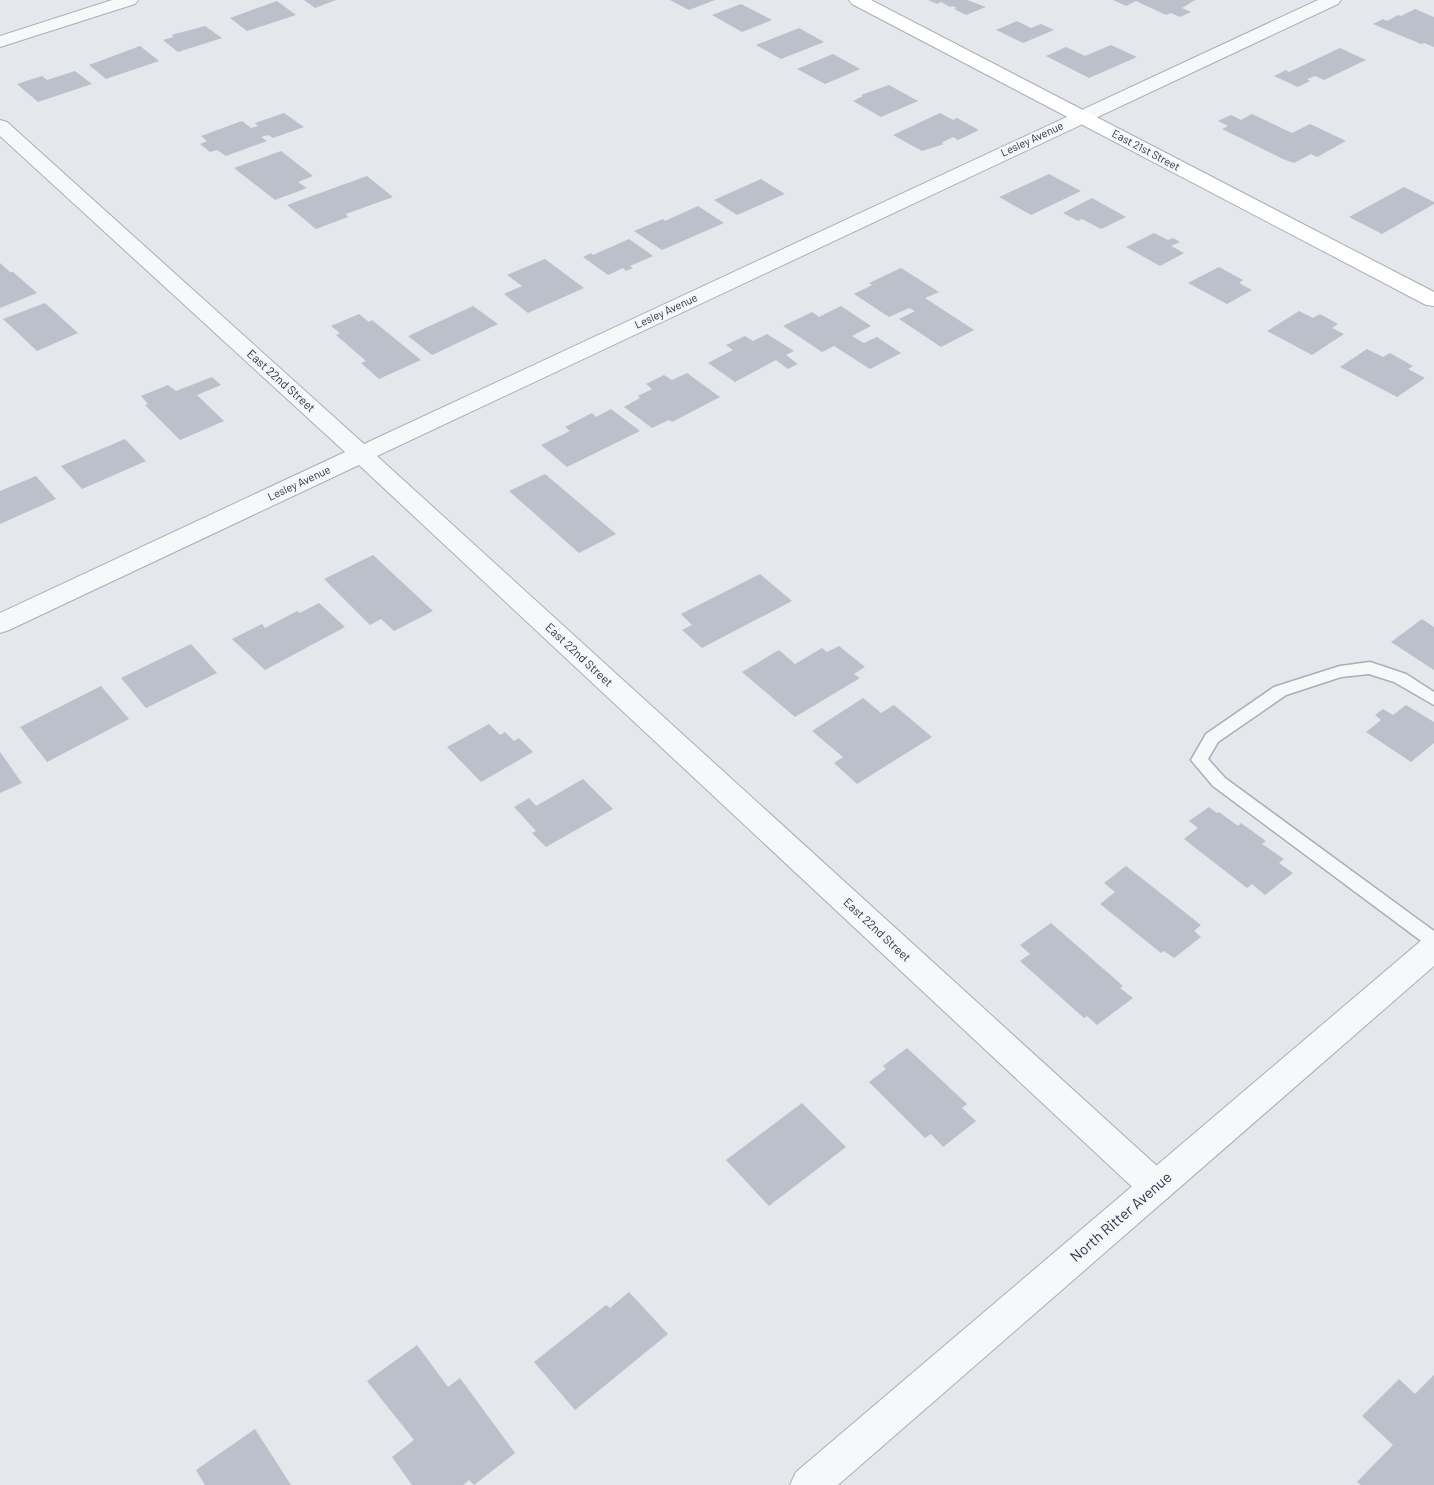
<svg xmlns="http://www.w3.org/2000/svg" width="1434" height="1485" font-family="Barlow,sans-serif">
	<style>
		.building { fill: #bbc0ca }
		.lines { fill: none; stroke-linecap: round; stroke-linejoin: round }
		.service-casing { stroke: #a9aeb7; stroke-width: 3 }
		.minor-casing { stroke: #a9aeb7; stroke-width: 2 }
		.tertiary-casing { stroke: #a9aeb7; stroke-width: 2 }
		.secondary-casing { stroke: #a9aeb7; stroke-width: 2 }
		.service { fill: #f7f8fa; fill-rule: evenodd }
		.minor { fill: #f7f8fa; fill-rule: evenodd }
		.tertiary { fill: #f7f8fa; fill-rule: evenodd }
		.secondary { fill: #fff; fill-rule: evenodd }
		.labels { text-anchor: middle; stroke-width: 4; stroke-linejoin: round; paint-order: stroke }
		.far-street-label { font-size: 11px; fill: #2b3445; stroke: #f4f6f9 }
		.street-label { font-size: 12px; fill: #2b3445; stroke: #f4f6f9 }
		.near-street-label { font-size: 15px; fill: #2b3445; stroke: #f4f6f9 }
	</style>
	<rect width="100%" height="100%" fill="#e4e7ec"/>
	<path class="building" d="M304,0H336L315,8Z
		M670,0H715L689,10Z
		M928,0H967L986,7L966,15L954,9L957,8L952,6L950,7L941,2L937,4Z
		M1113,0H1195L1182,8L1191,12L1180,17L1171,13L1166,15L1136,1L1126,6Z
		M277,1L296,15L247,31L230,18Z
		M741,4L772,20L742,32L712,15Z
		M1415,9L1434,17V47L1424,43L1421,44L1373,24L1383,19L1387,21L1398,15L1401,16Z
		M1017,21L1031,28L1041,24L1054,30L1023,43L996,30Z
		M205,26L222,38L178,52L163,40L174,37L171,35Z
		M799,28L824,42L781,59L756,45Z
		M1111,45L1137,57L1089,78L1046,56L1066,47L1085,56Z
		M140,46L159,61L106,79L89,65Z
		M1340,48L1366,60L1324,80L1315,76L1307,79L1310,81L1298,87L1274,76L1286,70L1289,72Z
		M833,54L860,69L825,84L797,69Z
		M75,71L92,84L38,102L17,84L42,76L47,80Z
		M889,85L918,101L881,117L853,101L863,96L861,95Z
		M284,113L304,127L273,138L268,135L261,137L267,141L226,156L217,150L210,152L200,144L207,141L201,136L242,121L251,128L258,126L255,123Z
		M940,113L953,120L957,118L979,130L958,140L953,137L941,143L944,144L922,151L893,135Z
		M1252,114L1292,133L1310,124L1346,141L1317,157L1311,154L1294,163L1283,159L1222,129L1228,126L1218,121L1231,115L1241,120Z
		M281,151L313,176L298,182L307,188L275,200L234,168Z
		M1049,174L1081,191L1031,215L999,197Z
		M367,176L393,197L346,214L348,217L316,229L287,205Z
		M761,179L785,194L737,215L714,200Z
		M1404,187L1434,202V204L1382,234L1349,217Z
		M1092,198L1126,217L1101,229L1082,219L1078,221L1063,213Z
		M698,206L724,223L662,250L634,231L663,219L665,221Z
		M1154,233L1168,240L1173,238L1180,242L1171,246L1184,253L1160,266L1126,247Z
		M629,239L653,256L630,266L633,268L626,271L623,268L608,275L583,257L591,253L593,255Z
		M545,259L584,288L528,313L504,294L522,286L507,275Z
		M0,263L10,272H13L37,293L0,308Z
		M1219,267L1243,280L1239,283L1252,290L1227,304L1188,283Z
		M901,268L939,292L925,298L974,330L941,347L899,319L915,311L909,308L889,317L854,294L872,285L869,283Z
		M45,303L78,333L37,351L3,319Z
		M473,306L498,324L432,355L408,336Z
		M841,306L871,326L852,336L864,343L877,337L901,353L870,369L834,346L822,352L783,326L812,312L819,317Z
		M1299,311L1313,318L1320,314L1338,324L1332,328L1344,334L1312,355L1267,331Z
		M359,314L369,322L372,320L421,360L379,379L361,363L366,361L336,335L340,333L331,326Z
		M767,334L794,351L786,355L798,364L788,369L776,360L735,382L708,363L733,350L726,345L745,336L753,341Z
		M1367,349L1383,357L1390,353L1413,366L1408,369L1425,378L1397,397L1340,367Z
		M687,373L720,397L672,422L669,420L652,428L624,407L640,398L638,396L652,389L646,384L664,375L672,380Z
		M212,377L221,385L197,395L224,421L180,440L145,405L148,404L141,396L168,385L176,391Z
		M611,409L640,431L567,467L541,445L570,431L565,427L592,413L596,417Z
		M125,439L146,461L82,489L61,466Z
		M545,474L616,534L579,553L509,491Z
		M36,476L56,499L0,524V491Z
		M373,555L433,611L394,631L381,619L370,625L324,579Z
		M760,574L792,601L702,648L682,630L692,625L681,614Z
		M319,603L345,627L265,670L232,639L262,624L265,628L297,611L300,613Z
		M1422,619L1434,627V670L1391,642Z
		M191,644L217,673L146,708L121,678Z
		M839,646L865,667L854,674L860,678L795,717L742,672L779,650L795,664L822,648L827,652Z
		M101,686L129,719L47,762L20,727Z
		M863,698L881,713L894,705L932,737L857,784L834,763L843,757L812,731Z
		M1406,705L1434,722V743L1411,762L1366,732L1381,720L1375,715L1383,709L1393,715Z
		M489,724L500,735L505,732L514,741L519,738L533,752L481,782L447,747Z
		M0,752L22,783L0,793Z
		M583,779L613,809L546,847L532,833L536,831L514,807L529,798L536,806Z
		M1209,807L1217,813L1219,812L1238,826L1241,823L1266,841L1262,844L1284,859L1279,863L1293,873L1265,895L1252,884L1247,888L1184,839L1198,828L1189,821Z
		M1126,866L1201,925L1194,931L1201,937L1174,958L1164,951L1161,953L1100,904L1115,892L1104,883Z
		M1051,923L1123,986L1120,988L1133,998L1097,1025L1087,1016L1084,1018L1020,961L1030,954L1020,945Z
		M907,1048L967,1104L962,1108L976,1121L943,1147L931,1134L925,1138L869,1082L886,1069L883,1066Z
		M802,1103L846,1147L769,1206L726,1160Z
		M629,1292L668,1334L575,1410L534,1362L606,1305L610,1308Z
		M417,1345L448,1387L460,1378L515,1453L474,1485L469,1480L463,1485H412L392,1457L414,1440L367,1381Z
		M1434,1375V1485H1361L1357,1482L1393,1445L1362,1416L1399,1379L1415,1394Z
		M255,1429L291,1485H205L196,1470Z"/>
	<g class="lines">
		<defs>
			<path id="service" d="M1370,662L1406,674L1434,692V705L1394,682L1369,674L1341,677L1286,695L1218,742L1208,759L1225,778L1434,931V948L1428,946L1213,786L1191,760L1206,734L1274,687L1340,666Z"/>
			<path id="minor" d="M112,0H138L135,4L0,47V36Z
				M1318,0H1341L1338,4L377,456L1168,1176L1173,1187L1168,1198L1156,1202L1144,1198L359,465L9,630L0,633V613L345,452L0,136V120L7,122L364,444Z"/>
			<path id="tertiary" d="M1434,936V966L838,1485H790L796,1472L1423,939Z"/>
			<path id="secondary" d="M849,0H871L1434,292V306L1426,305L852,4Z"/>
		</defs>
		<use href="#service" class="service-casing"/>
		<use href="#minor" class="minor-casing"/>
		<use href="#tertiary" class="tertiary-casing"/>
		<use href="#secondary" class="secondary-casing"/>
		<use href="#service" class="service"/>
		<use href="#minor" class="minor"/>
		<use href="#tertiary" class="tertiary"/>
		<use href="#secondary" class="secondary"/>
	</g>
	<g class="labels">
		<g class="far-street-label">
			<text transform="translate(1032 139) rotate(-25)" y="4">Lesley Avenue</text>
			<text transform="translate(1146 150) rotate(28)" y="4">East 21st Street</text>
			<text transform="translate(666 311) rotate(-25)" y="4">Lesley Avenue</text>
			<text transform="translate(299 483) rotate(-25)" y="4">Lesley Avenue</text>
		</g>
		<g class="street-label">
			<text transform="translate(281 381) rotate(42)" y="4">East 22nd Street</text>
			<text transform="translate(579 655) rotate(43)" y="4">East 22nd Street</text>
			<text transform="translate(877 930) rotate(43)" y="4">East 22nd Street</text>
		</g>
		<g class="near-street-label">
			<text transform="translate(1121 1217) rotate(-41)" y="5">North Ritter Avenue</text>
		</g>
	</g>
</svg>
